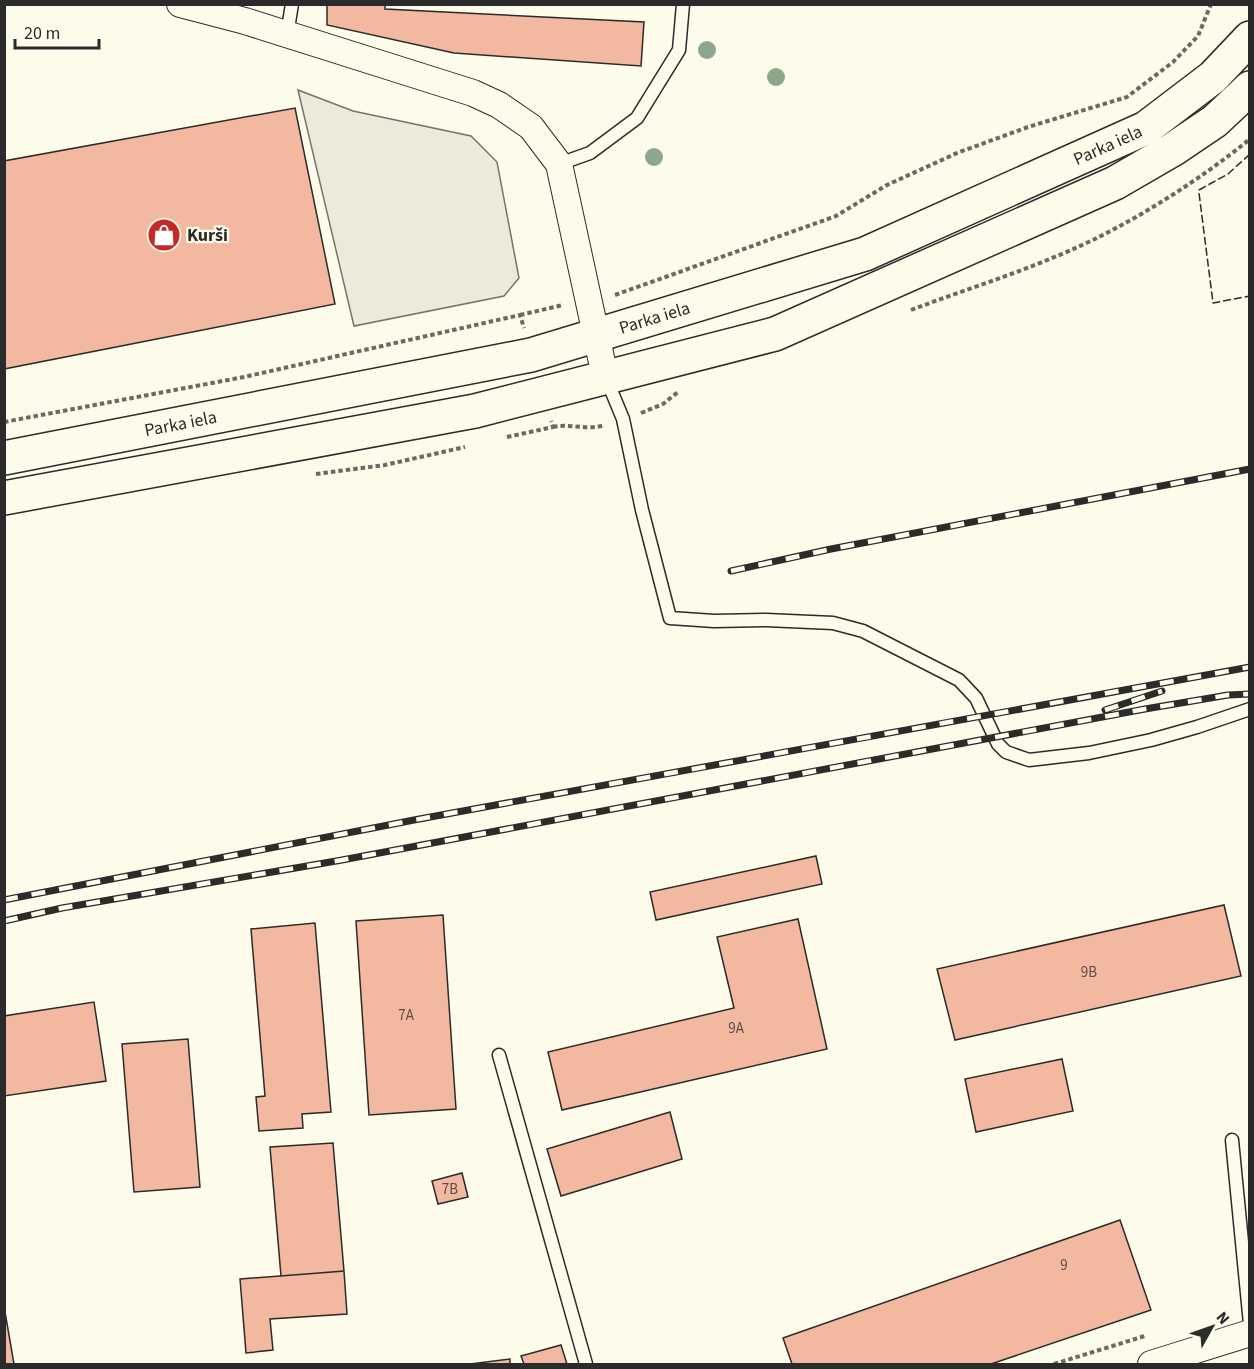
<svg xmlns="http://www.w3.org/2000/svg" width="1254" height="1369" font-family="'Source Sans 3',sans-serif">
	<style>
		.parking { fill: #eceadb; stroke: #74746e; stroke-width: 1.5 }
		.building { fill: #f2b8a0; stroke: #2b2b2b; stroke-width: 1.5 }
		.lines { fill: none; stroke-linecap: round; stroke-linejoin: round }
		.lane-casing { stroke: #2b2b2b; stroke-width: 15 }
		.street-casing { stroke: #2b2b2b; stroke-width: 28 }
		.highway-casing { stroke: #2b2b2b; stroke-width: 36 }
		.path { stroke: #6a6964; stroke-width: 4; stroke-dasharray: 4.5 3; stroke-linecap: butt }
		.lane { stroke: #fdfbea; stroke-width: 12 }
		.street { stroke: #fdfbea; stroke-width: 26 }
		.highway { stroke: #fdfbea; stroke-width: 33 }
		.rail-casing { stroke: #2b2b2b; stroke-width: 7 }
		.rail { stroke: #fdfbea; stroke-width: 4.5; stroke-dasharray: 14; stroke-linecap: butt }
		.fence { stroke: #2b2b2b; stroke-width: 1.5; stroke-dasharray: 8 3; stroke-linecap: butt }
		.tree { fill: #8ea78a }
		.labels { text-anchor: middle; stroke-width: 4.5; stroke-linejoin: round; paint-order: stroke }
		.number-label { font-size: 15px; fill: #5d4e48 }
		.street-label { font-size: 18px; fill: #2b2b2b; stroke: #fdfbea }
		.poi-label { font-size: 18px; font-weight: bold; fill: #2b2b2b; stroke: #fdfbea; text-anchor: start }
	</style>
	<rect width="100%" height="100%" fill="#fdfbea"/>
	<path class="parking" d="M298,90L353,111L471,136L497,162L519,278L504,296L354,326Z"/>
	<path class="building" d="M327,4H385V9L644,22L641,66L454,53L327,25Z
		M295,108L335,304L4,369V161Z
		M816,856L822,884L656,920L650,892Z
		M1224,905L1241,976L955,1040L937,969Z
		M443,915L456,1109L369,1115L356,921Z
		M798,919L827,1049L562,1110L548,1052L734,1008L717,937Z
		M315,923L331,1112L302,1114L303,1128L259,1131L256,1097L265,1096L251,929Z
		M94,1002L106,1081L4,1096V1016Z
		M188,1039L200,1187L134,1192L122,1044Z
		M1062,1059L1073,1111L976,1132L965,1079Z
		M670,1112L682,1159L561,1196L547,1149Z
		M333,1143L344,1271L281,1276L270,1147Z
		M462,1173L468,1197L438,1204L432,1181Z
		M1120,1220L1151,1310L991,1364H792L783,1338Z
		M344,1271L347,1314L270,1319L273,1350L246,1353L240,1279Z
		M4,1306L14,1364H4Z
		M561,1345L567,1364H524L521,1356Z
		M510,1359V1364H470Z"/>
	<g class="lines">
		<defs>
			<path id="lane" d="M287,35L292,4
				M559,164L590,153L637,118L679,50L683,4
				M606,378L623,419L642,510L670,618L714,621L766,620L833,623L863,631L959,680L976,698L998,744L1006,752L1029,760L1089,753L1151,740L1197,727L1250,709
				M499,1055L586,1364
				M1232,1140L1250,1324"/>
			<path id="street" d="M180,4L245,21L473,93L499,105L531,127L559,164L605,376
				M1151,1364L1250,1333"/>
			<g id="highway">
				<path id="s1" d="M4,458L531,355L865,254L1146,128L1213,77L1250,38"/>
				<path d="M4,498L475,411L775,334L1115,183L1172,150L1215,121L1250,88"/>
			</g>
		</defs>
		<use href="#lane" class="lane-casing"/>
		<use href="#street" class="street-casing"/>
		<use href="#highway" class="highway-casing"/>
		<path class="path" d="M615,295L836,216L887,185L957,153L1028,127L1127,97L1173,62L1198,36L1211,4
			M911,310C964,290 1019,273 1071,250C1129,225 1200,180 1250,139
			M520,315L563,305
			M641,413L663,404L678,392
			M4,422L244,377L520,315L524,328
			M553,427C571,423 586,431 605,425
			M507,437L553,427L551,421
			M316,474L385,465L465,447
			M1054,1364L1145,1336"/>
		<use href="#lane" class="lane"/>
		<use href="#street" class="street"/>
		<use href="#highway" class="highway"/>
		<defs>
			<path id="rail" d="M731,571L831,549L1250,469
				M1105,710L1162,691
				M4,900L414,820L1250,667
				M4,921L62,908L342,860L1145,709L1228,695L1250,694"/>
		</defs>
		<use href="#rail" class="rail-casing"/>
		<use href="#rail" class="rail"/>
		<path class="fence" d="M1250,154L1228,174L1199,190V193L1213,303L1250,296"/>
	</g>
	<g class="tree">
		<circle cx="707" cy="50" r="9"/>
		<circle cx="776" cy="77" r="9"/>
		<circle cx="654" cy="157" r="9"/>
	</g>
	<defs>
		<symbol id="shop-disc" viewBox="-11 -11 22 22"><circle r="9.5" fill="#c62828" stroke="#fdfbea"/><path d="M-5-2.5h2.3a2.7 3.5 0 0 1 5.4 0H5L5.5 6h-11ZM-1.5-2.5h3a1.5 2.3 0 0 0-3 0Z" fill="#fff"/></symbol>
	</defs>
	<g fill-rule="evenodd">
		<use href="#shop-disc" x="145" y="216" width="38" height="38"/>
	</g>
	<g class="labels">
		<g class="number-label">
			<text x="1089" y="977">9B</text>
			<text x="406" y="1020">7A</text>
			<text x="736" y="1033">9A</text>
			<text x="450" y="1194">7B</text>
			<text x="1064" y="1270">9</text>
		</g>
		<g class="street-label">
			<text dy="6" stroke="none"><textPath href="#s1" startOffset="1152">Parka iela</textPath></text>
			<text dy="6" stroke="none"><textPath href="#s1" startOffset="666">Parka iela</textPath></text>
			<text dy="6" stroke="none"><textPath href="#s1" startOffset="180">Parka iela</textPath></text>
		</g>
		<g class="poi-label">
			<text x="187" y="241">Kurši</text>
		</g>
	</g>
	<rect width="1254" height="1369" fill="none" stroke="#2b2b2b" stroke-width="12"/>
	<g transform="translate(1212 1327) rotate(50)" stroke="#fdfbea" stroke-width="4.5" paint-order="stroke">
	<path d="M0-4.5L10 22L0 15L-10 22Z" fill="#2b2b2b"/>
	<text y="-9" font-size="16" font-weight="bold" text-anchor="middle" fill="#2b2b2b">N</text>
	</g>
	<path d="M15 39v9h84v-9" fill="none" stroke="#2b2b2b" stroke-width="3"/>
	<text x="24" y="39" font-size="18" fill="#2b2b2b" stroke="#fdfbea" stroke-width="4.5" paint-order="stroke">20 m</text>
</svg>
